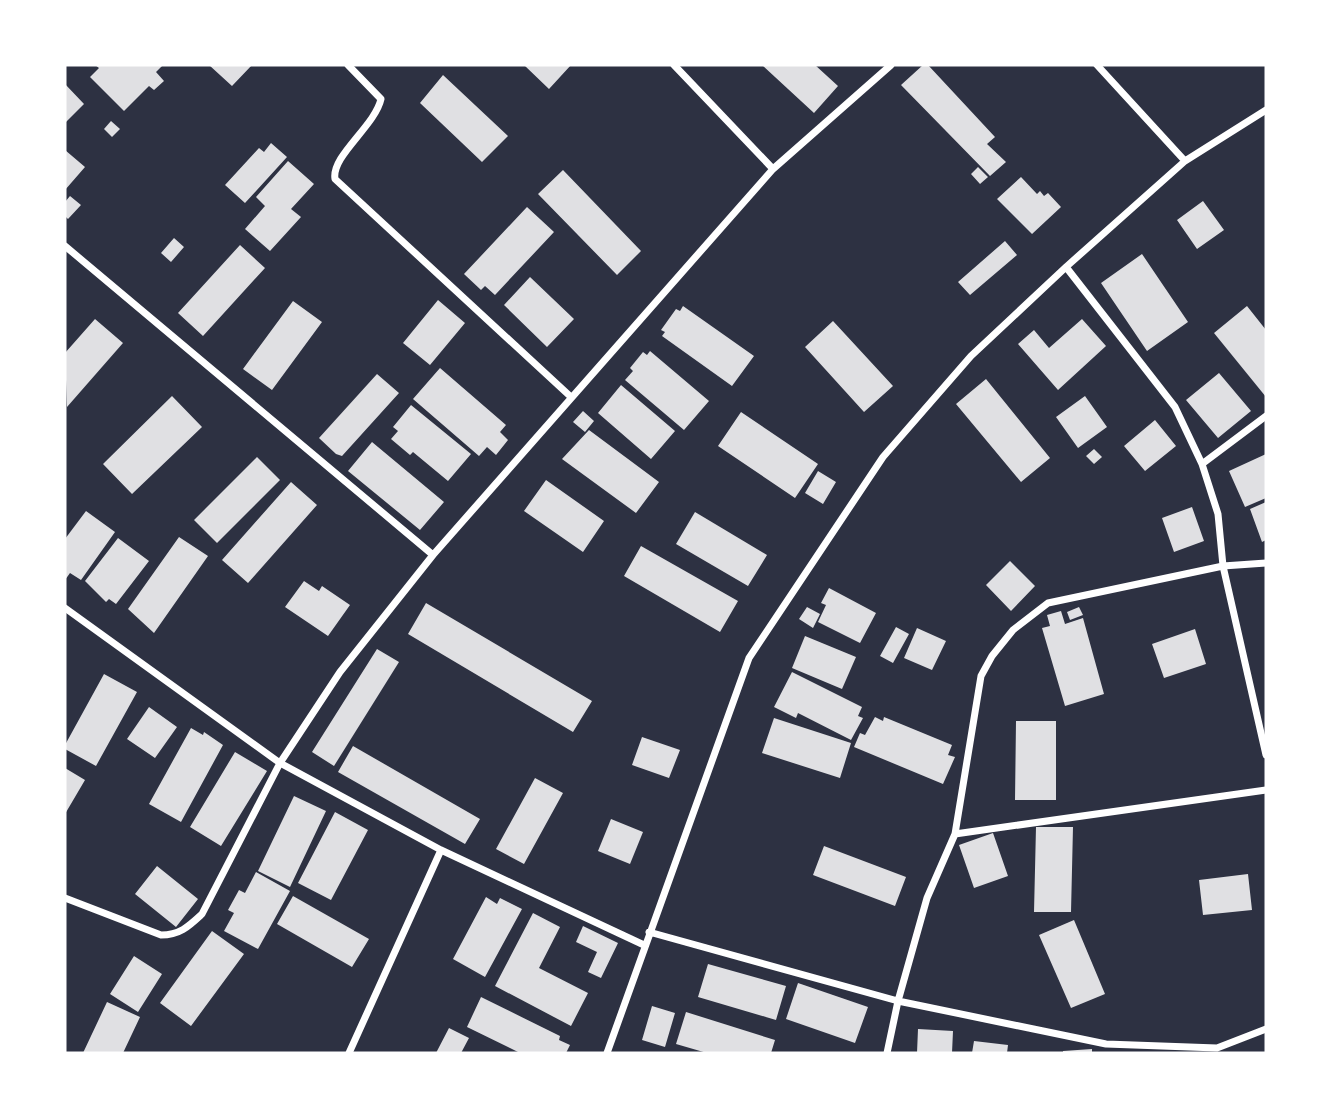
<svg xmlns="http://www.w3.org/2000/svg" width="1331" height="1118" font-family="'PT Sans Narrow',sans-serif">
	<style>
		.building { fill: #e0e0e3 }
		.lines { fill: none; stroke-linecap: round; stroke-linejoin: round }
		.minor { stroke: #fff; stroke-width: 7 }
	</style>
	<rect width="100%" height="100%" fill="#2d3142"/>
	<path class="building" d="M95,65H163L156,72L164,81L154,90L149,86L124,111L90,77L99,68Z
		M209,65H252L232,86Z
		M524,65H571L549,89Z
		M762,65H815L838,86L814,113Z
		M923,65H928L995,137L987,144L1006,162L990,176L901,85Z
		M443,75L508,136L482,162L420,103Z
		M65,84L84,104L65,123Z
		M111,121L120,129L112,137L104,129Z
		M271,143L287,157L245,203L225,185L259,148L264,152Z
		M65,150L85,167L65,190Z
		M288,161L314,184L291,209L301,217L270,251L245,229L265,206L256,197Z
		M978,167L988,177L980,184L971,174Z
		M563,170L641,251L617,275L538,194Z
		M1021,177L1037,194L1040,191L1044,196L1048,193L1061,207L1032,234L997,199Z
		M70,196L81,205L68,219L65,216V202Z
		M1203,201L1224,230L1197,249L1177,220Z
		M527,207L554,232L495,295L485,286L481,290L464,274Z
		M174,238L184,247L171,262L161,253Z
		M1005,241L1017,255L970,295L958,282Z
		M240,245L265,268L203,336L178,313Z
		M1142,254L1188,322L1147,351L1101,283Z
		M530,277L574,319L547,347L504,305Z
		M438,300L465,323L430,365L403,343Z
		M293,301L322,322L272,390L243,369Z
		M683,306L754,356L732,386L662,336L665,332L661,330L676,309L680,311Z
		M1247,306L1266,330V397L1214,333Z
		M95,319L123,343L67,407L65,353Z
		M1082,319L1106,346L1058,390L1018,344L1034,330L1049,348Z
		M833,321L893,386L864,412L805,347Z
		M650,351L709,401L684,430L625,380L633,371L630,368L643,352L647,355Z
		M440,368L506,425L500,432L508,440L496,455L487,447L479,456L413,399Z
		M1219,373L1251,411L1218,438L1186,400Z
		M377,374L399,393L342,456L336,454L319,438Z
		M986,379L1050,458L1021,482L956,404Z
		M621,385L675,431L651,459L598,413Z
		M172,396L202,427L132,494L103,464Z
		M1085,396L1107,427L1078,448L1056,417Z
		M411,405L471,454L448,481L413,452L410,455L391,439L398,431L393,427Z
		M583,411L594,421L585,432L573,422Z
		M741,412L818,464L795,498L718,446Z
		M1155,420L1176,446L1145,471L1124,446Z
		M589,430L659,482L636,513L562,459Z
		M372,442L444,502L420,530L348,471Z
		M1094,449L1102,457L1094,464L1086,456Z
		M1266,454V498L1245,507L1229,471Z
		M257,457L280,480L217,543L194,520Z
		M818,471L836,482L823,504L805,493Z
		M546,480L604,521L583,552L524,511Z
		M291,482L317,505L248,583L222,560Z
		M1266,502V540L1262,542L1250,509Z
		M1192,507L1204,541L1174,552L1162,518Z
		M86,511L115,532L81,580L70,573L65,580V539Z
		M695,512L767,555L748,586L676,544Z
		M179,537L208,556L154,633L128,609Z
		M118,538L149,561L116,604L109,599L106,602L85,581Z
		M641,546L738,601L720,632L624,576Z
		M1010,561L1035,586L1011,611L986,585Z
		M304,581L319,591L322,586L350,605L328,636L285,607Z
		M829,588L876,613L860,643L818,622L826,605L821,603Z
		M426,603L592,701L573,732L408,634Z
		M807,607L820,614L813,628L799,619Z
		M1079,607L1083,615L1070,620L1067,612Z
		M1061,611L1065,624L1083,618L1104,694L1065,706L1042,628L1050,626L1047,615Z
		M896,627L909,634L893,663L880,656Z
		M917,628L946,641L932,670L904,658Z
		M1195,629L1206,664L1164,678L1152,644Z
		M805,636L856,657L842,689L792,668Z
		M377,649L399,662L334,766L312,752Z
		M792,672L862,707L858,716L863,718L851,740L798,713L796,718L774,707Z
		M104,674L137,692L96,766L65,749V745Z
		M149,707L177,727L155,758L127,739Z
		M875,717L883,721L884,717L952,745L948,755L955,757L943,784L854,747L860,733L865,735Z
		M774,718L851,743L840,778L762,753Z
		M1016,721H1056V800H1015Z
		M191,728L203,735L204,732L223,745L181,822L149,804Z
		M642,737L680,750L669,778L632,765Z
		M353,746L480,819L465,844L338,772Z
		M235,752L267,771L221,846L190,827Z
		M65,768L85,780L65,814Z
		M535,778L563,793L524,864L496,849Z
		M294,796L326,811L290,887L258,871Z
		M335,812L368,830L331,900L298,883Z
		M611,819L643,832L630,864L598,851Z
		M1036,827H1073L1071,912H1034Z
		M993,833L1008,876L974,888L959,845Z
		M824,846L906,877L895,906L813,875Z
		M157,866L198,899L176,927L135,894Z
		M256,872L290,891L258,949L224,931L234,913L228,910L239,890L245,893Z
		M1248,874L1252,910L1203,915L1199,880Z
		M293,896L369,939L352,967L277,924Z
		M486,897L497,904L500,898L522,909L485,977L453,959Z
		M533,913L560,927L539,968L588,993L571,1026L495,986Z
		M1074,920L1105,994L1071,1008L1039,935Z
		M583,926L618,943L601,978L588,972L597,952L576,942Z
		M212,931L244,954L191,1026L160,1003Z
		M134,956L162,974L138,1012L110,994Z
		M708,964L786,986L776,1020L698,997Z
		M798,983L868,1007L855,1043L786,1019Z
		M481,997L560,1036L559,1040L570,1045L566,1053H520L467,1027Z
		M107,1002L140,1017L123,1053H83Z
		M652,1006L675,1013L665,1047L642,1040Z
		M686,1012L775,1040L771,1053H707L676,1044Z
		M449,1028L469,1038L461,1053H436Z
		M918,1029L953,1031L952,1053H917Z
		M974,1041L1008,1045L1007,1053H972Z
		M1092,1049V1053H1063V1051Z"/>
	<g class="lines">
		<path class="minor" d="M348,65L381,99C375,126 331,156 335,179L571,397
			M674,65L773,169
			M1097,65L1185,161
			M65,246L433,555
			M1066,267L1175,407L1202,464L1218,514L1223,566L1266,755
			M1202,464L1266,416
			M65,608L280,763L441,850L644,945
			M955,834L1266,790
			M65,898L161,935C180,935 189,926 202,914L280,763L340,672L433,555L773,169L891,65
			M649,932L898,1001L1106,1044L1217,1048L1266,1029
			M349,1053L441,850
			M607,1053L749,658L883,457L971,356L1066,267L1185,161L1266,110
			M887,1053L898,1001L927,898L955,834L981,676L992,656L1013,630L1048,603L1223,566L1266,563"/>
	</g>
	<rect width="1331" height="1118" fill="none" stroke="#ffffff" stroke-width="133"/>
</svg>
